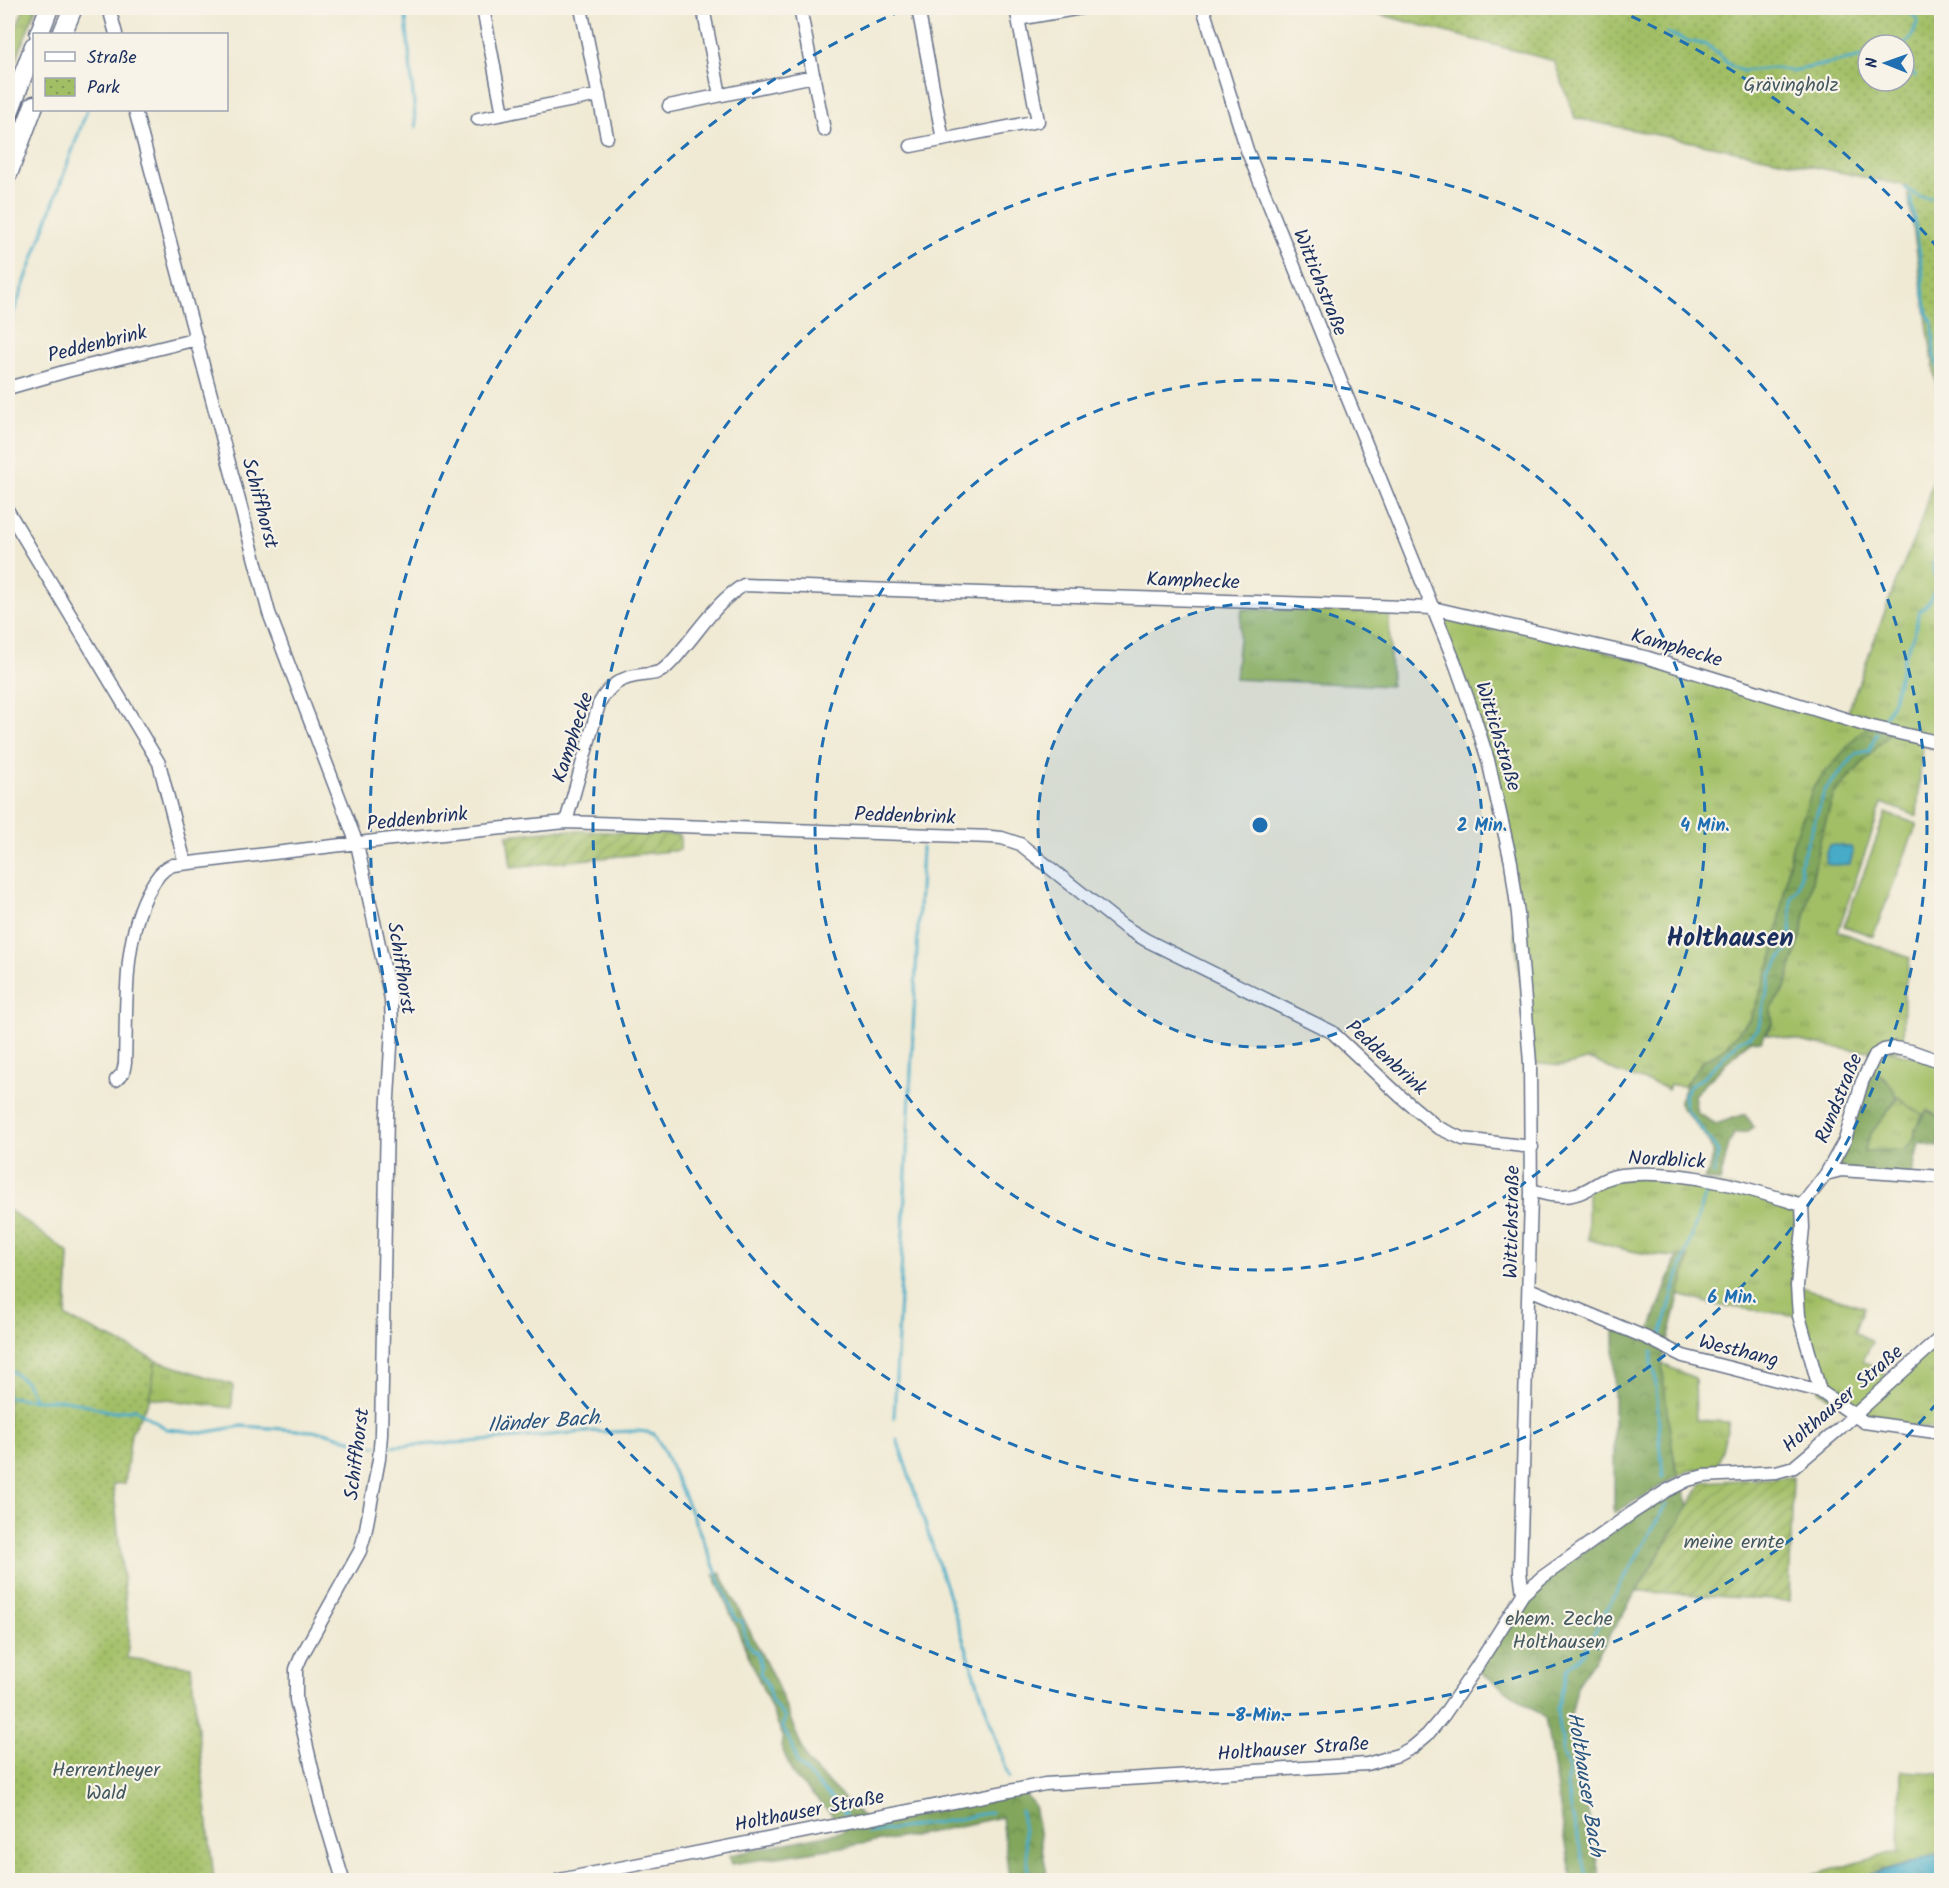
<svg xmlns="http://www.w3.org/2000/svg" width="1949" height="1888" font-family="Kalam,sans-serif">
	<style>
		.grass { fill: url(#grass-tufts); stroke: #5e7762; stroke-width: 1.5 }
		.forest { fill: url(#forest-crowns); stroke: #4e6a5c; stroke-width: 1.5 }
		.park { fill: url(#park-dots); stroke: #5e7762; stroke-width: 1.5; fill-rule: evenodd }
		.garden { fill: url(#garden-furrows); stroke: #5e7762; stroke-width: 1.5 }
		.pitch { fill: #a2bf66; stroke: #5e7762; stroke-width: 1.5 }
		.water { fill: url(#water-ripples); stroke: #316e92; stroke-width: 1.5 }
		.lines { fill: none; stroke-linecap: round; stroke-linejoin: round }
		.stream { stroke: #47acc7; stroke-width: 3 }
		.minor-casing { stroke: #667087; stroke-width: 15 }
		.highway-casing { stroke: #667087; stroke-width: 21 }
		.minor { stroke: #fff; stroke-width: 12 }
		.highway { stroke: #fff; stroke-width: 18 }
		.ring { fill: none; stroke: #1f6fb2; stroke-width: 3; stroke-dasharray: 10 8 }
		.labels { text-anchor: middle; stroke-width: 4.5; stroke-linejoin: round; paint-order: stroke }
		.park-label { font-size: 20px; fill: #445a60; stroke: #f7f3e8 }
		.street-label { font-size: 20px; fill: #1b2f5e; stroke: #f7f3e8 }
		.water-label { font-size: 21px; font-style: italic; fill: #28547e; stroke: #f7f3e8 }
		.district-label { font-size: 26px; font-weight: bold; fill: #1b2f5e; stroke: #f7f3e8 }
		.centre { fill: #1f6fb2; stroke: #f7f3e8; stroke-width: 3 }
		.ring-label { font-size: 18px; text-anchor: middle; font-weight: bold; fill: #1f6fb2; stroke: #f7f3e8; stroke-width: 4.5; stroke-linejoin: round; paint-order: stroke }
	</style>
	<defs>
		<pattern id="grass-tufts" width="24" height="20" patternUnits="userSpaceOnUse" patternTransform="scale(1.5)"><rect width="24" height="20" fill="#a2bf66"/><path d="M3 7l-1-3M5 7V3M7 7l1-3M15 17l-1-3M17 17v-4M19 17l1-3" fill="none" stroke="#839c57"/></pattern>
		<pattern id="forest-crowns" width="20" height="18" patternUnits="userSpaceOnUse" patternTransform="scale(1.5)"><rect width="20" height="18" fill="#81a65b"/><path d="M2 6a3 3 0 1 1 6 0M12 15a3 3 0 1 1 6 0" fill="none" stroke="#69884e"/></pattern>
		<pattern id="park-dots" width="8" height="8" patternUnits="userSpaceOnUse" patternTransform="scale(1.5)"><rect width="8" height="8" fill="#a2bf66"/><path d="M2 2h.1M6 6h.1" fill="none" stroke="#839c57" stroke-width="1.8" stroke-linecap="round"/></pattern>
		<pattern id="garden-furrows" width="10" height="10" patternUnits="userSpaceOnUse" patternTransform="scale(1.5)"><rect width="10" height="10" fill="#a2bf66"/><path d="M-1 1l2-2M0 10L10 0M9 11l2-2" fill="none" stroke="#839c57"/></pattern>
		<pattern id="water-ripples" width="26" height="14" patternUnits="userSpaceOnUse" patternTransform="scale(1.5)"><rect width="26" height="14" fill="#47acc7"/><path d="M2 4q2-2 4 0t4 0M15 11q2-2 4 0t4 0" fill="none" stroke="#3a8ca5"/></pattern>
	</defs>
	<rect width="100%" height="100%" fill="#f7f3e8"/>
	<filter id="ink" filterUnits="userSpaceOnUse"><feTurbulence type="fractalNoise" baseFrequency=".0167" numOctaves="2"/><feDisplacementMap in="SourceGraphic" scale="12" xChannelSelector="R" yChannelSelector="G"/><feConvolveMatrix kernelMatrix="1 2 1 2 8 2 1 2 1" color-interpolation-filters="sRGB"/></filter>
	<filter id="wash" filterUnits="userSpaceOnUse"><feTurbulence type="fractalNoise" baseFrequency=".008" numOctaves="4" result="noise"/><feDisplacementMap in="SourceGraphic" scale="24" xChannelSelector="R" yChannelSelector="G"/><feGaussianBlur stdDeviation="1.35" result="paint"/><feColorMatrix in="noise" values="0 0 0 0 0 0 0 0 0 0 0 0 0 0 0 0 0 1.4 0 .05"/><feComposite in="paint" operator="in"/></filter>
	<g filter="url(#wash)">
		<rect width="100%" height="100%" fill="#f0ead4"/>
		<path class="grass" d="M24,8H36L8,81V49Z
			M1935,430L1941,432V750L1922,745L1917,816L1882,803L1838,931L1910,958L1904,993L1903,1049C1852,1055 1816,1044 1767,1034L1773,1023L1771,1008L1785,988L1801,936L1820,840L1834,794L1891,732L1868,726L1792,846L1774,953L1751,1018L1723,1049L1703,1061L1685,1086L1670,1085L1668,1090L1659,1085L1616,1072L1595,1061L1587,1060L1563,1066L1530,1063L1500,807L1433,608L1546,634L1845,719L1894,587L1920,524L1940,457Z
			M1242,609L1389,613L1391,686L1235,679Z
			M1899,1097L1909,1106L1923,1115L1915,1129V1137L1905,1151H1864L1871,1133Z
			M1677,1176L1802,1205L1797,1286L1864,1307L1855,1332L1872,1342L1863,1361L1895,1380L1941,1335V1430L1864,1422L1820,1391L1799,1316L1716,1305L1678,1295L1688,1257C1655,1257 1620,1250 1588,1239V1189L1600,1180Z
			M8,1213L69,1253L66,1317L145,1357L233,1385L232,1408L20,1381Z
			M1662,1364L1695,1378L1696,1420L1729,1422L1718,1465L1688,1471L1679,1476C1668,1440 1666,1401 1662,1364Z
			M1901,1771L1941,1773V1853L1851,1880H1795L1899,1851Z"/>
		<path class="forest" d="M1868,726L1891,732L1834,794L1820,840L1801,936L1785,988L1771,1008L1772,1023L1761,1041L1750,1040L1694,1095L1697,1113L1716,1124L1745,1114L1754,1127L1747,1132L1734,1134L1729,1144L1720,1182L1704,1179C1727,1147 1697,1129 1679,1104L1686,1083L1703,1061L1723,1049L1751,1018L1774,953L1792,846L1814,786L1855,738Z
			M1867,1070C1883,1075 1893,1083 1897,1099L1871,1133L1864,1151L1905,1150L1915,1137V1129L1927,1110L1941,1118V1130L1937,1147L1919,1143L1912,1175L1834,1171Z
			M1677,1257H1689L1662,1364L1667,1411L1675,1464L1679,1476L1614,1513V1327L1647,1338Z
			M1682,1485L1689,1505L1599,1653L1578,1683L1571,1716L1600,1880H1572L1545,1718L1478,1670L1525,1595L1583,1552Z
			M720,1572L777,1685L808,1763L873,1827L1020,1788L1034,1805L1048,1880H1009L1002,1817L913,1836L732,1864L729,1855L845,1831L837,1820L793,1775L781,1746L783,1736L714,1575Z"/>
		<path class="park" d="M1356,8H1941V418L1907,186L1575,118L1554,61ZM1868,45H1904V81H1868Z
			M8,1209L69,1253L66,1317L156,1360L149,1400L131,1433L125,1483L113,1484L129,1635L127,1658L191,1666L214,1880H8Z"/>
		<path class="garden" d="M558,830L680,835V850L511,867L507,835Z
			M1793,1477L1789,1601L1637,1591L1703,1482Z"/>
		<path class="pitch" d="M1886,813L1917,824L1873,936L1844,926Z
			M1884,1050L1941,1062V1118L1927,1110L1923,1115L1908,1106L1899,1097L1897,1099C1893,1083 1883,1075 1867,1070Z"/>
		<path class="water" d="M1829,845L1851,846L1853,853L1850,864L1830,865L1826,862V853Z
			M1941,1853V1880H1851L1860,1878Z"/>
		<g class="lines">
			<path class="stream" d="M405,8L416,127
				M1892,8L1894,13L1900,8
				M1667,33L1688,41L1707,45L1731,66L1742,71L1774,68L1792,71L1868,56
				M1904,45L1912,37L1918,20L1905,8
				M1904,59L1915,76
				M1905,188L1920,197L1942,199
				M1911,198L1923,275V287L1927,313L1933,324L1934,355L1942,379
				M8,328L87,110
				M1880,727L1893,701L1904,657L1914,634L1919,612L1930,601L1937,586L1933,563L1942,550
				M1714,1174L1718,1151L1686,1109L1684,1095L1689,1087L1705,1076L1738,1042L1750,1036L1758,1029L1771,975L1782,956L1789,949L1791,933V898L1798,887L1801,874L1800,864L1825,790L1857,753L1869,751L1877,733
				M1661,1336L1676,1283L1708,1187
				M1652,1352L1651,1365L1655,1372L1663,1478
				M8,1369L25,1381L35,1400
				M8,1397L35,1400H67L112,1412L135,1409L167,1429L202,1433L242,1426L324,1432L367,1445L377,1446
				M894,1418L922,848
				M897,1439L1009,1778
				M383,1447L470,1442L596,1431C615,1435 635,1427 654,1434L664,1451L704,1542L736,1620L742,1621C745,1632 745,1648 757,1653L761,1666L760,1673L767,1685L772,1702L785,1718L782,1726L793,1747L797,1763L846,1814
				M1021,1811L1030,1880
				M868,1833L954,1820L991,1812
				M1588,1880L1572,1814L1567,1787L1568,1766L1562,1752V1739L1559,1729L1557,1709L1568,1668L1585,1651L1609,1605L1666,1505"/>
		</g>
	</g>
	<g filter="url(#ink)">
		<g class="lines">
			<defs>
				<path id="minor" d="M109,8L116,34
					M483,8L503,114
					M581,8L607,137
					M703,8L720,95
					M800,8L824,130
					M918,8L943,140
					M1203,8L1247,150L1455,663L1475,719L1488,760L1511,862L1518,914L1530,1063L1531,1198L1520,1572L1523,1594
					M1018,19L1081,8
					M669,106L814,76
					M135,110L269,613L357,844L391,999L392,1029L387,1115L381,1435L379,1459L365,1534L360,1551L301,1657L296,1669V1700L320,1803L343,1880
					M478,119L599,95
					M911,146L1038,121L1016,8
					M8,388L67,371L197,339
					M8,511L159,763L185,863
					M566,822L599,704C609,685 621,677 642,675C650,674 658,674 664,669C673,662 679,653 686,645C704,623 720,599 744,585L1433,608L1645,657L1868,726L1942,743
					M116,1080L123,1073L125,1063C127,1008 122,936 151,887C157,877 162,869 173,865L392,839L566,822L991,837L1002,838L1020,844L1123,926L1146,940L1332,1032L1400,1096L1437,1127L1463,1139L1532,1147
					M1826,1174L1841,1170L1942,1177
					M1531,1190C1545,1194 1562,1199 1576,1194C1593,1190 1600,1177 1622,1175C1683,1169 1744,1187 1802,1205
					M1529,1289L1647,1338L1683,1356L1820,1391L1864,1422L1942,1433
					M1820,1391L1799,1316L1797,1286L1803,1228L1802,1205L1826,1174L1845,1140L1862,1082L1875,1055L1884,1050L1895,1048L1911,1051L1942,1062
					M559,1880L1045,1784L1367,1764L1398,1755L1413,1747L1427,1735L1443,1716L1476,1668L1523,1594L1541,1578L1632,1513L1666,1491L1688,1480L1704,1476L1776,1472L1794,1467L1838,1430L1942,1336"/>
				<path id="highway" d="M39,34L49,8
					M62,34L73,8
					M8,115L34,46
					M8,174L34,105"/>
			</defs>
			<use href="#minor" class="minor-casing"/>
			<use href="#highway" class="highway-casing"/>
			<use href="#minor" class="minor"/>
			<use href="#highway" class="highway"/>
		</g>
	</g>
	<circle cx="1260" cy="825" r="222" fill="#1f6fb2" fill-opacity=".12"/>
	<g class="ring">
		<circle cx="1260" cy="825" r="222"/>
		<circle cx="1260" cy="825" r="445"/>
		<circle cx="1260" cy="825" r="667"/>
		<path d="M1937 1403A890 890 0 1 1 905 9M1615 9A890 890 0 0 1 1937 247"/>
	</g>
	<g class="labels">
		<g class="park-label">
			<text x="1791" y="91">Grävingholz</text>
			<text x="1734" y="1548">meine ernte</text>
			<text x="1559" y="1625">ehem. Zeche<tspan x="1559" dy="23">Holthausen</tspan></text>
			<text x="106" y="1776">Herrentheyer<tspan x="106" dy="23">Wald</tspan></text>
		</g>
		<g class="street-label">
			<text transform="translate(1321 282) rotate(68)" y="7">Wittichstraße</text>
			<text transform="translate(97 343) rotate(-14)" y="7">Peddenbrink</text>
			<text transform="translate(261 503) rotate(75)" y="7">Schiffhorst</text>
			<text transform="translate(1193 580) rotate(2)" y="7">Kamphecke</text>
			<text transform="translate(1677 647) rotate(16)" y="7">Kamphecke</text>
			<text transform="translate(1499 736) rotate(73)" y="7">Wittichstraße</text>
			<text transform="translate(572 737) rotate(-72)" y="7">Kamphecke</text>
			<text transform="translate(905 815) rotate(2)" y="7">Peddenbrink</text>
			<text transform="translate(417 818) rotate(-6)" y="7">Peddenbrink</text>
			<text transform="translate(402 968) rotate(81)" y="7">Schiffhorst</text>
			<text transform="translate(1387 1057) rotate(42)" y="7">Peddenbrink</text>
			<text transform="translate(1838 1098) rotate(-68)" y="7">Rundstraße</text>
			<text transform="translate(1667 1159) rotate(3)" y="7">Nordblick</text>
			<text transform="translate(1511 1222) rotate(-89)" y="7">Wittichstraße</text>
			<text transform="translate(1739 1350) rotate(14)" y="7">Westhang</text>
			<text transform="translate(1842 1398) rotate(-41)" y="7">Holthauser Straße</text>
			<text transform="translate(356 1454) rotate(-83)" y="7">Schiffhorst</text>
			<text transform="translate(1293 1748) rotate(-4)" y="7">Holthauser Straße</text>
			<text transform="translate(809 1810) rotate(-11)" y="7">Holthauser Straße</text>
		</g>
		<g class="water-label">
			<text transform="translate(543 1421) rotate(-4)" y="7">Iländer Bach</text>
			<text transform="translate(1586 1784) rotate(81)" y="7">Holthauser Bach</text>
		</g>
		<g class="district-label">
			<text x="1730" y="946">Holthausen</text>
		</g>
	</g>
	<circle cx="1260" cy="825" r="9" class="centre"/>
	<g class="ring-label">
		<text x="1482" y="831">2 Min.</text>
		<text x="1705" y="831">4 Min.</text>
		<text x="1732" y="1303">6 Min.</text>
		<text x="1260" y="1721">8 Min.</text>
	</g>
	<rect width="1949" height="1888" fill="none" stroke="#f7f3e8" stroke-width="30"/>
	<rect x="33" y="33" width="195" height="78" fill="#f7f3e8" stroke="#9fa5b1" stroke-width="1.5"/>
	<rect x="45" y="52" width="30" height="9" fill="#ffffff" stroke="#9fa5b1" stroke-width="1.5"/>
	<text x="87" y="63" font-size="18" fill="#1b2f5e">Straße</text>
	<rect x="45" y="78" width="30" height="18" fill="url(#park-dots)" stroke="#9fa5b1" stroke-width="1.5"/>
	<text x="87" y="93" font-size="18" fill="#1b2f5e">Park</text>
	<g transform="translate(1886 63) rotate(271)"><circle r="28" fill="#f7f3e8" stroke="#9fa5b1" stroke-width="1.5"/>
	<path d="M0-4.5L10 22L0 15L-10 22Z" fill="#1f6fb2"/>
	<text y="-9" font-size="16" font-weight="bold" text-anchor="middle" fill="#1b2f5e">N</text>
	</g>
</svg>
